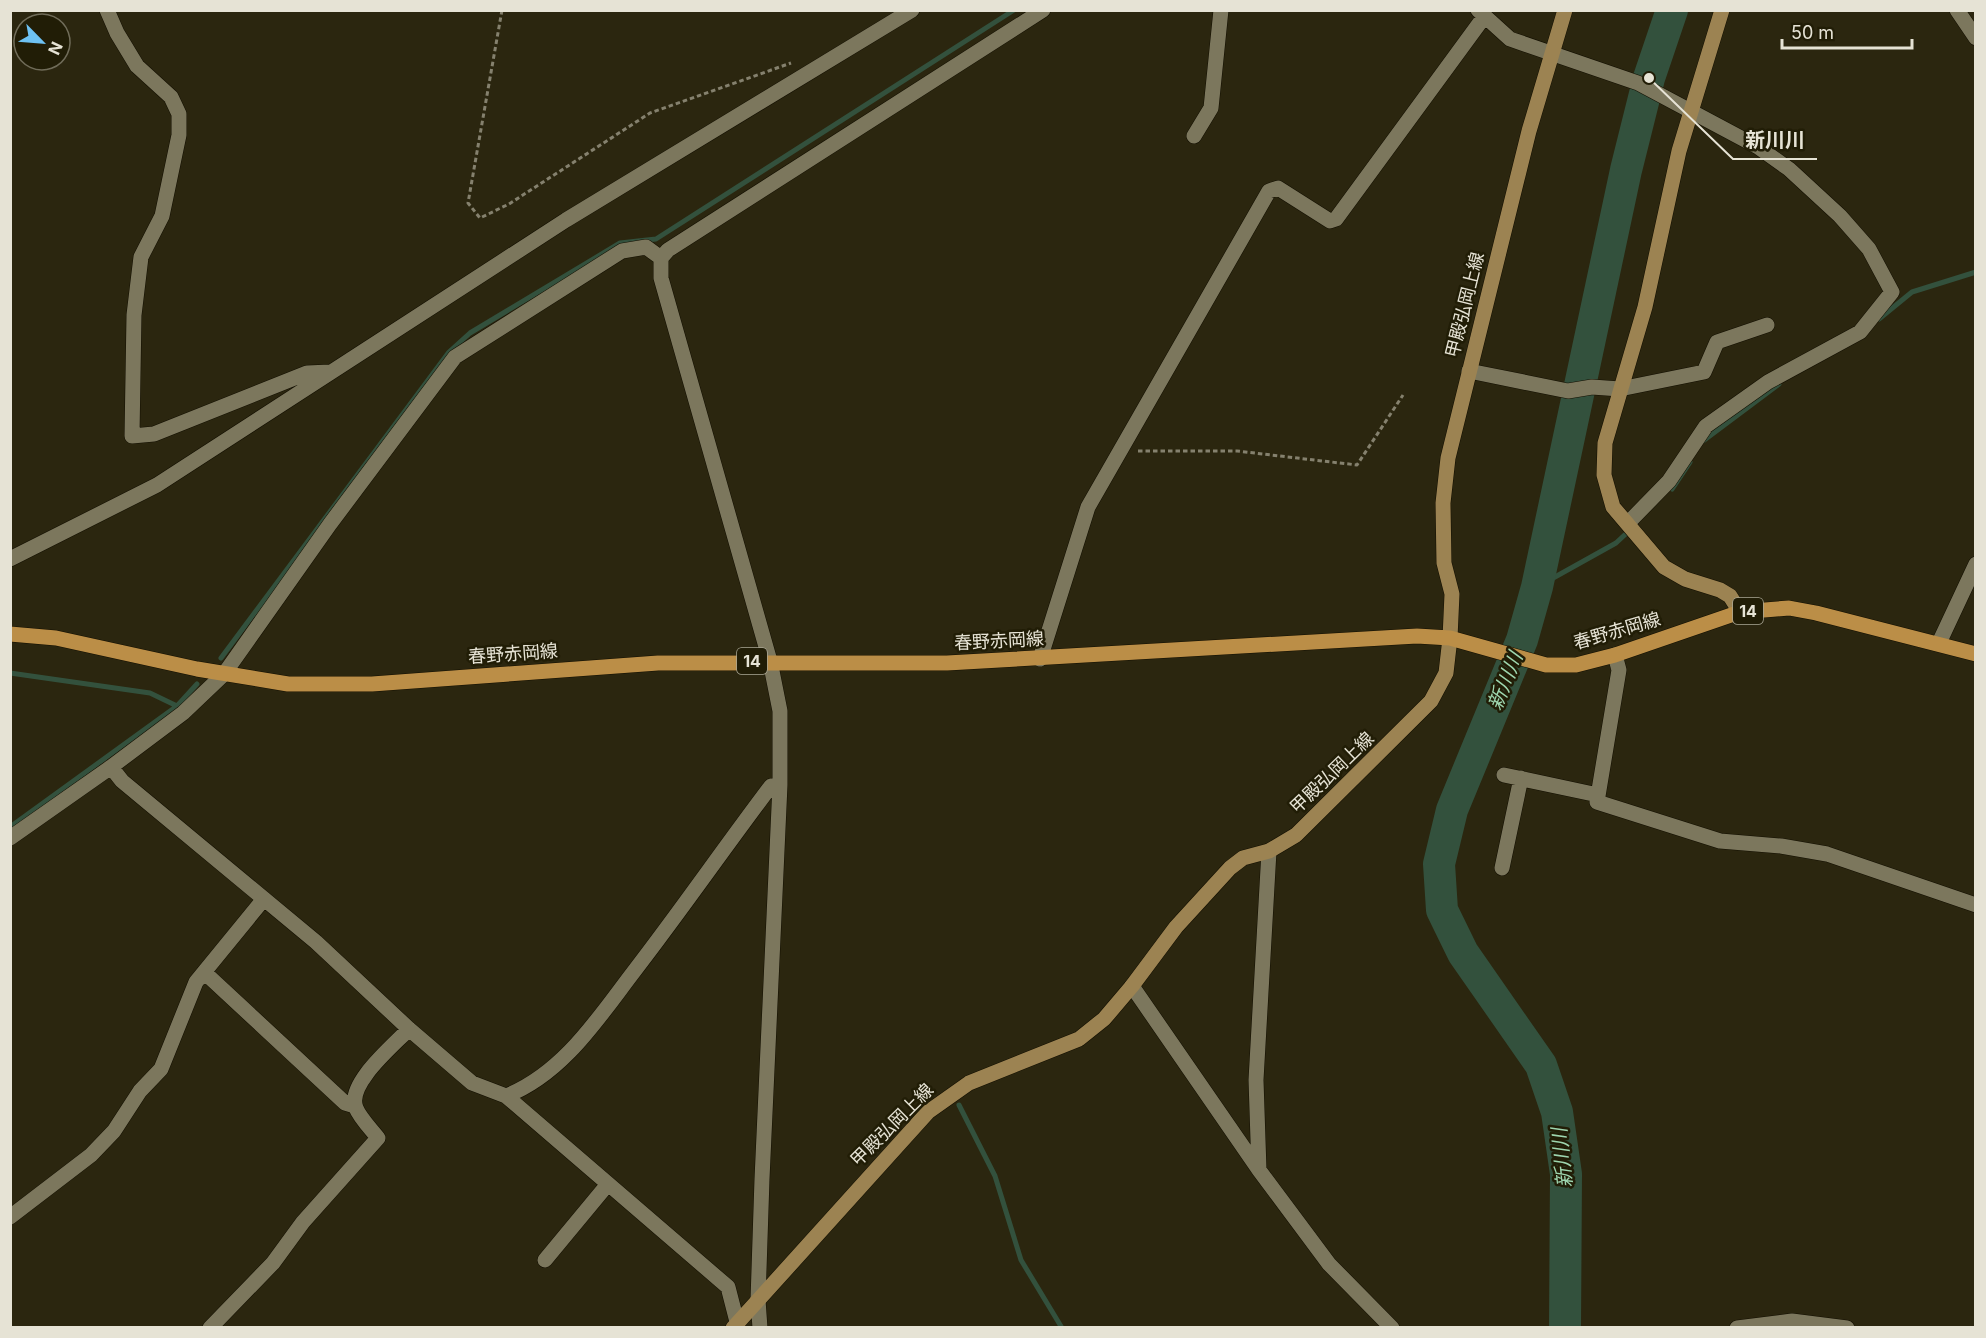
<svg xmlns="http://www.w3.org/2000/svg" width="1986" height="1338" font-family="Inter,'Noto Sans JP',sans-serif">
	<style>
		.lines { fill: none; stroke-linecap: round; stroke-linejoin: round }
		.stream { stroke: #33513d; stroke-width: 5 }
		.river { stroke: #33513d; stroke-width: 32 }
		.minor-casing { stroke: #130f00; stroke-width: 16 }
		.secondary-casing { stroke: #130f00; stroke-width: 16 }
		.primary-casing { stroke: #130f00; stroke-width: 16 }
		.path { stroke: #85816e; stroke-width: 3; stroke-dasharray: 4.5 3; stroke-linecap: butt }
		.minor { stroke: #7c775d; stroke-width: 15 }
		.secondary { stroke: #9c8352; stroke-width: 15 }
		.primary { stroke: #bb8e47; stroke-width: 15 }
		.labels { text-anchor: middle; stroke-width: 5; stroke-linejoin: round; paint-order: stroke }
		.shield { fill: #211d06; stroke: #aba897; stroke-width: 1.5 }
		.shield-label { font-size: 16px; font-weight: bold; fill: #e6e3d5 }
		.street-label { font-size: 18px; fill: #e6e3d5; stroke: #211d06 }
		.water-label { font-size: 20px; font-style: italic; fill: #9ed6af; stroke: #211d06 }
		.leader { fill: none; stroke: #e6e3d5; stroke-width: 2 }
		.callout-dot { fill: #e6e3d5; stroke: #211d06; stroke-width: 2 }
		.callout-label { font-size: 20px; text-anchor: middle; font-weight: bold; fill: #e6e3d5; stroke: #211d06; stroke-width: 5; stroke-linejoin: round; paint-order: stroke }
	</style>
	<rect width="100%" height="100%" fill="#2b260f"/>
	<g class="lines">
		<path class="stream" d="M1879,319L1912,292L1976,272
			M1703,441L1779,384
			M1672,489L1690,462
			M1537,587L1616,543L1631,529
			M221,658L449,352L470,333L620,243L656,239L1014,10
			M10,673L150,693L177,706
			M10,827L177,706L197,684
			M959,1105L995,1176L1021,1260L1062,1328"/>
		<path class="river" d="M1565,1328L1566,1174L1557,1112L1541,1065L1463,953L1442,910L1439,864L1452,810L1522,640L1537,587L1626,170L1649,78L1672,10"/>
		<defs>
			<path id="minor" d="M107,10L117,33L137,66L171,97L179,114V135L162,216L141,257L134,315L132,436L154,434L307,373L330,372
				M1478,10L1510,39L1638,83L1758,147L1789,169L1840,216L1869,249L1892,292L1860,332L1768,382L1706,426L1669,481L1628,523
				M1957,10L1976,38
				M1194,136L1211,108L1221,10
				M1469,371L1568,391L1592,387L1620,389L1704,372L1717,342L1767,325
				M10,559L157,485L566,220L912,10
				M1939,643L1976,564
				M1615,655L1619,670L1597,802L1720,841L1781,846L1827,854L1976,905
				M1040,659L1088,507L1269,191L1278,188L1330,221L1336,219L1484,17
				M111,767L122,781L316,942L409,1029L472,1083L506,1096C562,1074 597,1020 632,974C680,912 724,848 771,786L780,785
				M1504,775L1598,795
				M10,838L111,767L183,713L224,674L330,524L455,357L622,251L646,247L661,258
				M1502,868L1521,778
				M204,972L345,1103L355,1106
				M1132,986L1259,1170L1329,1264L1392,1328
				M506,1096L728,1287L737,1322
				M1259,1170L1256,1080L1269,851
				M10,1217L91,1155L114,1131L140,1091L161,1069L196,982L263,900
				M545,1260L608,1184
				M210,1328L273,1263L303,1222L378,1138C371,1129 360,1118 356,1108C346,1084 394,1045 409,1029
				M760,1328L758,1300L762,1179L780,785V711L770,661L661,278V258L668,250L1043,10
				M1737,1328L1792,1321L1847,1328"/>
			<path id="secondary" d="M1722,10L1679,151L1645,307L1605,443L1604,475L1613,507L1664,567L1685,579L1720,590L1730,596L1740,612
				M733,1328L928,1112L969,1083L1079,1039L1104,1019L1132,986L1176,927L1230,868L1243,858L1269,851L1296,835L1431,701L1446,673L1450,638L1452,594L1444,563L1443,503L1448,458L1529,131L1565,10"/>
			<path id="primary" d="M10,634L56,638L197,669L288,684H372L658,663H947L1417,636L1450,638L1546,665H1576L1615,655L1740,612L1789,608L1816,613L1976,654"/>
		</defs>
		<use href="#minor" class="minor-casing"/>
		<use href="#secondary" class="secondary-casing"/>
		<use href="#primary" class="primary-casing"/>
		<path class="path" d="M502,10L468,203L480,218L509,204L650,113L791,63
			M1138,451H1237L1357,465L1403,395"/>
		<use href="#minor" class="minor"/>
		<use href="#secondary" class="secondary"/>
		<use href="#primary" class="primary"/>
	</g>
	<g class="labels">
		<g class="shield">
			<rect x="1733" y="598" width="30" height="26" rx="4.5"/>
			<rect x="737" y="648" width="30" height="26" rx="4.5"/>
		</g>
		<g class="shield-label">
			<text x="1748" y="617">14</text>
			<text x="752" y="667">14</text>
		</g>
		<g class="street-label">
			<text transform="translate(1465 305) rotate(-76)" y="6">甲殿弘岡上線</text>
			<text transform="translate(1617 631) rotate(-16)" y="6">春野赤岡線</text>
			<text transform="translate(999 641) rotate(-3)" y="6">春野赤岡線</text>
			<text transform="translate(513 654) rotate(-4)" y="6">春野赤岡線</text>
			<text transform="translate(1332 773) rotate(-44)" y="6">甲殿弘岡上線</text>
			<text transform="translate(892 1125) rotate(-45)" y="6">甲殿弘岡上線</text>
		</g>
		<g class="water-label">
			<text transform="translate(1505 681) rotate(-68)" y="7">新川川</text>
			<text transform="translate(1562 1158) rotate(-96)" y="7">新川川</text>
		</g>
	</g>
	<path class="leader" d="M1649 78L1733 159H1817"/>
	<circle class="callout-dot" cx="1649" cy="78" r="6"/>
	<g class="callout-label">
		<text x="1775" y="147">新川川</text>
	</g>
	<rect width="1986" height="1338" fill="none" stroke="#e6e3d5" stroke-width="24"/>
	<g transform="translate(42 42) rotate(115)"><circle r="28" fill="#211d06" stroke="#706c59" stroke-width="1.5"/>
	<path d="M0-4.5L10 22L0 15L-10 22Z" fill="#6ec2f3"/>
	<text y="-9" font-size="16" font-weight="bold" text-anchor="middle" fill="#e6e3d5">N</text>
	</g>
	<path d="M1782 39v9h130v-9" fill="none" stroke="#e6e3d5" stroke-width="3"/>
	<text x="1791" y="39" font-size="18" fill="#e6e3d5" stroke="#211d06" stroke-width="4.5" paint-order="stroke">50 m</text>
</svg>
